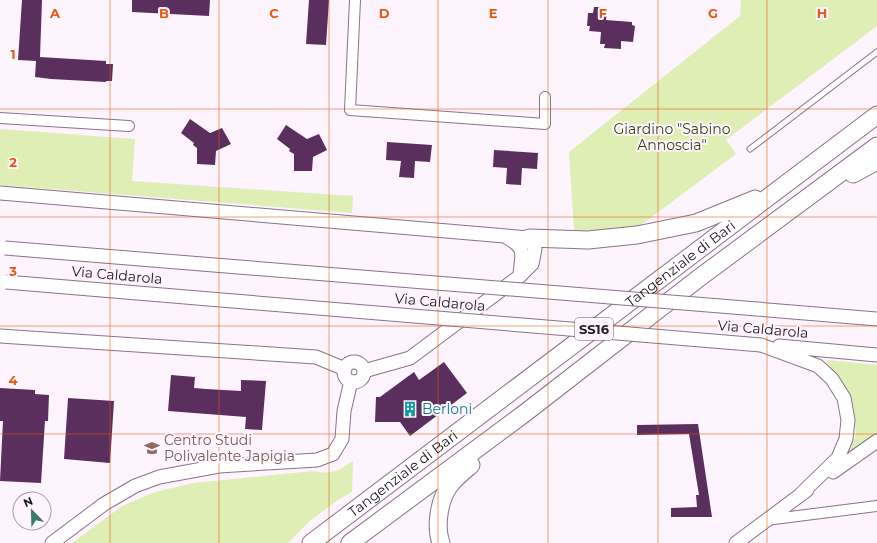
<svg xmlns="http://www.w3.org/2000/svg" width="877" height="543" font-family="Montserrat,sans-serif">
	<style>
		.green { fill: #deeeb5 }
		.building { fill: #5a2f5e }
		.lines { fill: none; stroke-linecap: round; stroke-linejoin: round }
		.service-casing { stroke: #877389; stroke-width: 7 }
		.minor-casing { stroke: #877389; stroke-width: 12 }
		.tertiary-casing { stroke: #877389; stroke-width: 15 }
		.trunk-casing { stroke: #877389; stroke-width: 19 }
		.service { stroke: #fff; stroke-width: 5 }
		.minor { stroke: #fff; stroke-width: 10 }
		.tertiary { stroke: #fff; stroke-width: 13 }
		.trunk { stroke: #fff; stroke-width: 17 }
		.tertiary-bridge-casing { stroke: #877389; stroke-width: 15; stroke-linecap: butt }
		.tertiary-bridge { stroke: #fff; stroke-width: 13 }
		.grid { fill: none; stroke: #e8590c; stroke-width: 1; stroke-opacity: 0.55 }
		.labels { text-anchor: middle; stroke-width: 4; stroke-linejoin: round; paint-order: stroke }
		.shield { fill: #fdf4fe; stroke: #625963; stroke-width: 1 }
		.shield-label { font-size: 13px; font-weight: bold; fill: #1f1720 }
		.park-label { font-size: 14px; fill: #3b4513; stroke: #fdf4fe }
		.street-label { font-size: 14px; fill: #1f1720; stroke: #fdf4fe }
		.culture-label { font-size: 14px; fill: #0d838f; stroke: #fdf4fe; text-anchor: start }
		.education-label { font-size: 14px; fill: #785e54; stroke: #fdf4fe; text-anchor: start }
		.grid-label { font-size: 13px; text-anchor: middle; font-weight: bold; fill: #e8590c; stroke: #fdf4fe; stroke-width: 4; stroke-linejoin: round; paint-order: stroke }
	</style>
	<rect width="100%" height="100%" fill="#fdf4fe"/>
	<path class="green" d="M741,0H877V26L726,140L736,154L641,225L597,231H574L569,152L740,16Z
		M0,129L135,139L132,181L353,196L352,213L0,185Z
		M828,360L877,365V433L853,452L850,451L856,434L854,414L841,380L827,363Z
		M353,461L352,492L338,500L310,521L288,543H72L122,506L155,492L193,483L313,471C323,473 332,474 342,468C346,466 348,463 353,461Z"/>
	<path class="building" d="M22,0H42L40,57L106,61V64H113L112,81H106V82L51,79L35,77L36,61L18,60Z
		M132,0H210L209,16L132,12Z
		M309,0H329L326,45L306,44Z
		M594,7H602V10L607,11L606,20L632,22V25L635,26L633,42L621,41V49L604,48L605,44H600L601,32L589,31L590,26H587L588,13H593Z
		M190,119L210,133L222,128L231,144L216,151L215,165L197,164V148L193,145L194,143L181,133Z
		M286,125L307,139L319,134L327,150L313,157L312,171H294V154L289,151L290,149L277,139Z
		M387,142L432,145L430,162L415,161L414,178L399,177L401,161L386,160Z
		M494,150L538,153L537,169L522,168L521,185L506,184L507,168L493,167Z
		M444,362L467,393L410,436L400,422H375L376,397H380L414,372L419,380Z
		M171,375L195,377L194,388L206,389L241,391V380L266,381L262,430L245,429L246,417L168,411Z
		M0,388L35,390V394L49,395L48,421H45L41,483L0,481L3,421H0Z
		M68,398L114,401L110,463L64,459Z
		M698,424L712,517H671V508L697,507L696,495H699L689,434L637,435V425Z"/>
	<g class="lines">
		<defs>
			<path id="service" d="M750,149L877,52"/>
			<path id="minor" d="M355,0L350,110L545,124V97
				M0,118L129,126
				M766,520L877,506"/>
			<path id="tertiary" d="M0,193L529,238L535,249L532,264L520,276L410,358L364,371
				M506,237C528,249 521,253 520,276
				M757,309L877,319
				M0,336L316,357L345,369
				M761,345L818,366L832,379L844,398L848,420L846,439L838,458L800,495
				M779,346L877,355
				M344 372a10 10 0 1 1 20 0a10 10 0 1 1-20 0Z
				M833,472L877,441
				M52,543L104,504L135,486L159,477L219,466L317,460L333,454L342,439L344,411L351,381
				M736,543L807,490"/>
			<g id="trunk">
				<path d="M853,174L877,161"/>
				<path d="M529,238L588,240L637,235L696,223L755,199"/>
				<path id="s1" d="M311,543L877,115"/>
				<path d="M350,543L525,413L699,278L877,146"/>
				<path d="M441,543C435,527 439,499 450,485C455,478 464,471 471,465"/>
			</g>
		</defs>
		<use href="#service" class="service-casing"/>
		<use href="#minor" class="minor-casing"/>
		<use href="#tertiary" class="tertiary-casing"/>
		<use href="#trunk" class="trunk-casing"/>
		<use href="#service" class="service"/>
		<use href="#minor" class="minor"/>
		<use href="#tertiary" class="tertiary"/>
		<use href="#trunk" class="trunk"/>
		<defs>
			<path id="tertiary-bridge" d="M5,248L757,309
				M6,282L761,345"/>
		</defs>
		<use href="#tertiary-bridge" class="tertiary-bridge-casing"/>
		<use href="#tertiary-bridge" class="tertiary-bridge"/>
	</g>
	<path class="grid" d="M110,0V543M219,0V543M329,0V543M438,0V543M548,0V543M658,0V543M767,0V543M0,109H877M0,217H877M0,326H877M0,434H877"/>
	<defs>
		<symbol id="building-bare" viewBox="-9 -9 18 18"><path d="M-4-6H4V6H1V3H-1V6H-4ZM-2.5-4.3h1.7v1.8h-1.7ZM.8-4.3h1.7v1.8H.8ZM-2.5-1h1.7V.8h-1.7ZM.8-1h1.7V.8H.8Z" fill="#0f9aa8" stroke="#fdf4fe" stroke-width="2.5" paint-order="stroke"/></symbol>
		<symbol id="school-bare" viewBox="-9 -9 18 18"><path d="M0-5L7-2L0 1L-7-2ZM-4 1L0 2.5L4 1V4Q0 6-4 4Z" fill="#8d6e63" stroke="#fdf4fe" stroke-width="2.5" paint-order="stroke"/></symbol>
	</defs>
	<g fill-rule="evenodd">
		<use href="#building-bare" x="399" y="398" width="22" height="22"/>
		<use href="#school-bare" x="141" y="437" width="22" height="22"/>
	</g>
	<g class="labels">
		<rect class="shield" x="575" y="318" width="38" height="22" rx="3"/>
		<g class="shield-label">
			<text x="594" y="334">SS16</text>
		</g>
		<g class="park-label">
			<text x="672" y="134">Giardino "Sabino<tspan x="672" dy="16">Annoscia"</tspan></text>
		</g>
		<g class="street-label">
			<text dy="5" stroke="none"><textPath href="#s1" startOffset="463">Tangenziale di Bari</textPath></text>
			<text transform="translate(117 275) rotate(5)" y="5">Via Caldarola</text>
			<text transform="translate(440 302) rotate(5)" y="5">Via Caldarola</text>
			<text transform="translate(763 329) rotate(5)" y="5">Via Caldarola</text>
			<text dy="5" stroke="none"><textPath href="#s1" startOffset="115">Tangenziale di Bari</textPath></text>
		</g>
		<g class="culture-label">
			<text x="422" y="414">Berloni</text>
		</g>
		<g class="education-label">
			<text x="164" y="445">Centro Studi<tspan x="164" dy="16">Polivalente Japigia</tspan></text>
		</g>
	</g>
	<g class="grid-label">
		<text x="55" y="18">A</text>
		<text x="164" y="18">B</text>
		<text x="274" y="18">C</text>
		<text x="384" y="18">D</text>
		<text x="493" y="18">E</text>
		<text x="603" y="18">F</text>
		<text x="713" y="18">G</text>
		<text x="822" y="18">H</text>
		<text x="13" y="59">1</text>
		<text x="13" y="167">2</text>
		<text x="13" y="276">3</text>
		<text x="13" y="385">4</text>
	</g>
	<g transform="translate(32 511) rotate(337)"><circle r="19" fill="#fdf4fe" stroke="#a49ca5"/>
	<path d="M0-3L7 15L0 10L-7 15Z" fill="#367c71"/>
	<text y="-6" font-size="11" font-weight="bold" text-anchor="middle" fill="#1f1720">N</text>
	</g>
</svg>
